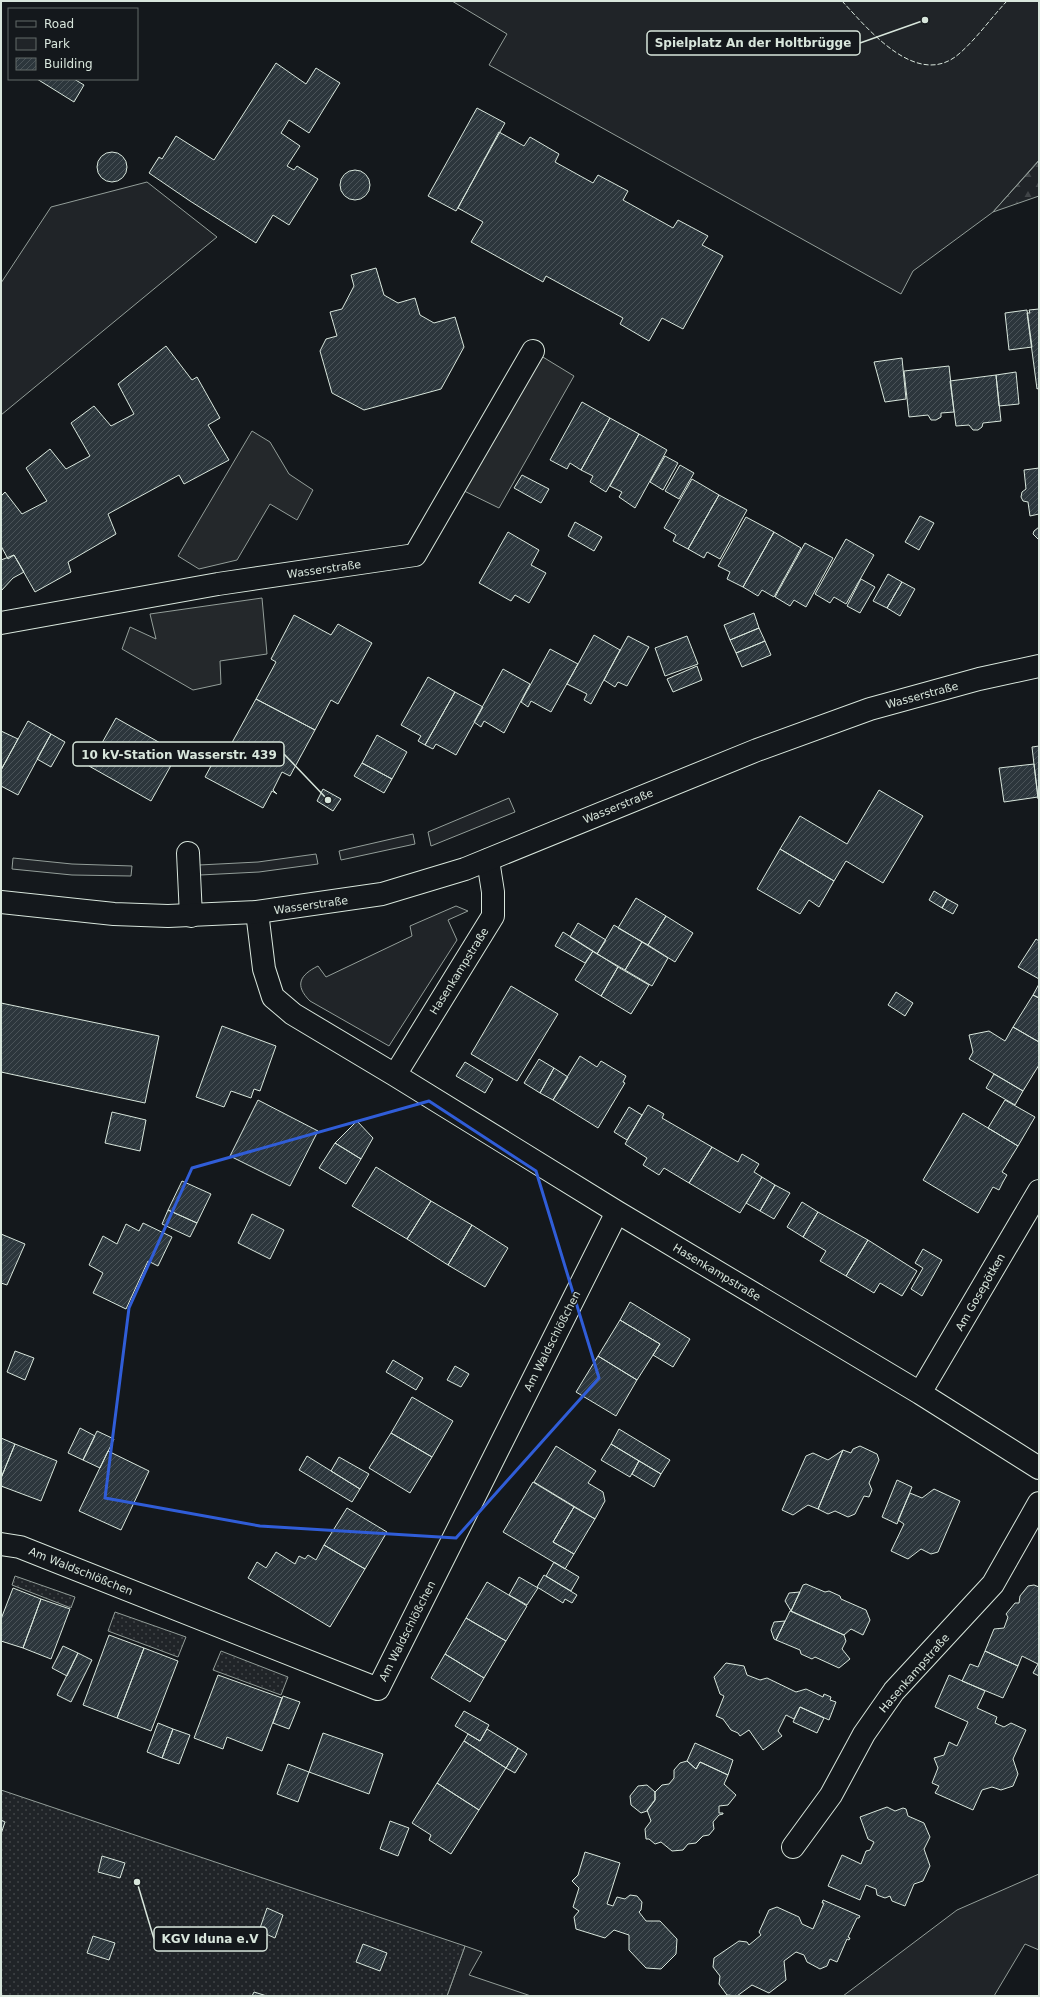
<svg xmlns="http://www.w3.org/2000/svg" width="1040" height="1997" font-family="'DejaVu Sans',sans-serif">
	<style>
		.green { fill: #202428; stroke: #939e99 }
		.forest { fill: url(#forest-firs); stroke: #939e99 }
		.garden { fill: url(#garden-dots); stroke: #939e99 }
		.parking { fill: #24282b; stroke: #939e99 }
		.building { fill: url(#building-hatch); stroke: #d8e6dc }
		.lines { fill: none; stroke-linecap: round; stroke-linejoin: round }
		.minor-casing { stroke: #d8e6dc; stroke-width: 24 }
		.major-casing { stroke: #d8e6dc; stroke-width: 24 }
		.minor { stroke: #14181c; stroke-width: 22 }
		.major { stroke: #14181c; stroke-width: 22 }
		.fence { stroke: #d8e6dc; stroke-width: 1; stroke-dasharray: 5 2; stroke-linecap: butt }
		.marked { fill: none; stroke: #305dd8; stroke-width: 3; stroke-linejoin: round }
		.labels { text-anchor: middle; stroke-width: 3; stroke-linejoin: round; paint-order: stroke }
		.street-label { font-size: 11px; fill: #d8e6dc; stroke: #14181c }
		.leader { fill: none; stroke: #d8e6dc; stroke-width: 1.5 }
		.callout-dot { fill: #d8e6dc; stroke: #14181c; stroke-width: 1.5 }
		.callout { fill: #14181c; stroke: #d8e6dc; stroke-width: 1.5 }
		.callout-label { font-size: 12px; text-anchor: middle; font-weight: bold; fill: #d8e6dc }
	</style>
	<defs>
		<pattern id="forest-firs" width="22" height="20" patternUnits="userSpaceOnUse"><rect width="22" height="20" fill="#202428"/><path d="M5 1l3.5 6h-7zM16 11l3.5 6h-7z" fill="#404447"/></pattern>
		<pattern id="garden-dots" width="8" height="8" patternUnits="userSpaceOnUse"><rect width="8" height="8" fill="#202428"/><path d="M2 2h.1M6 6h.1" fill="none" stroke="#404447" stroke-width="1.8" stroke-linecap="round"/></pattern>
		<pattern id="building-hatch" width="6" height="6" patternUnits="userSpaceOnUse"><rect width="6" height="6" fill="#2c363c"/><path d="M-1 1l2-2M0 6l6-6M5 7l2-2" fill="none" stroke="#4a5358"/></pattern>
	</defs>
	<rect width="100%" height="100%" fill="#14181c"/>
	<path class="green" d="M452,1H1039V160L993,212L913,271L901,294L489,65L507,34Z
		M147,182L217,237L1,415V283L51,207Z
		M509,798L515,812L431,846L428,832Z
		M413,834L415,844L341,860L339,851Z
		M316,854L318,864L259,872L200,875L199,865L258,862Z
		M13,858L72,864L132,866L131,876L72,875L12,869Z
		M456,906L468,911L448,920L457,940L389,1046L310,1001C294,985 300,975 318,966L326,977L412,936L410,926Z
		M1039,1874V1950L1025,1944L994,1996H843L957,1910Z
		M465,1946L482,1952L469,1975L531,1996H447Z"/>
	<path class="forest" d="M1039,160V196L993,212L1037,163Z"/>
	<path class="garden" d="M15,1576L75,1597L71,1608L12,1585Z
		M115,1612L186,1637L178,1657L108,1631Z
		M221,1651L288,1677L281,1695L213,1670Z
		M1,1790L465,1946L447,1996H1Z"/>
	<path class="parking" d="M533,351L574,376L499,508L454,486Z
		M252,431L270,442L289,474L313,490L297,520L270,504L237,560L199,569L178,556Z
		M262,598L267,654L220,661L221,684L193,690L122,649L130,627L156,639L150,614Z"/>
	<path class="building" d="M276,63L306,84L316,68L340,83L309,133L289,120L281,133L300,146L287,166L294,170L297,166L318,179L289,225L273,215L256,243L190,201L149,173L159,157L162,159L176,136L214,160Z
		M37,79H74L84,85L74,102Z
		M477,108L505,123L456,211L428,196Z
		M499,132L524,146L530,137L559,154L555,162L593,183L598,175L628,191L623,200L673,228L678,220L708,236L702,245L723,256L683,329L662,318L649,341L620,324L623,318L546,276L543,282L471,242L483,222L458,208Z
		M97 167a15 15 0 1 1 30 0a15 15 0 1 1-30 0Z
		M340 185a15 15 0 1 1 30 0a15 15 0 1 1-30 0Z
		M376,268L384,295L398,303L415,298L420,315L434,323L455,317L464,347L441,389L364,410L332,393L320,351L326,339L337,336L330,312L342,309L354,286L351,275Z
		M1039,309V388L1037,389L1027,313H1030L1029,310Z
		M1027,310L1032,347L1009,350L1005,313Z
		M166,346L192,380L197,377L220,418L208,425L229,460L184,484L179,475L108,514L116,534L68,562L71,572L35,592L14,555L8,559L1,546V496L5,492L22,514L47,501L26,468L50,449L66,469L90,456L71,423L94,406L111,426L134,414L118,384Z
		M902,358L906,399L885,402L874,362Z
		M949,366L954,412L941,413V417L936,420H931L928,415L909,417L904,371Z
		M1016,372L1019,404L999,406L996,375Z
		M996,375L1001,421L983,423L982,427L978,430H973L969,425L956,426L950,381Z
		M582,402L610,418L581,470L570,463L567,469L550,460Z
		M610,418L639,434L606,492L590,482L593,476L581,470Z
		M639,434L667,450L635,508L619,497L622,492L610,486Z
		M665,456L678,463L663,490L650,482Z
		M680,465L694,473L679,499L665,491Z
		M1039,468V514L1030,516L1028,502L1023,501L1021,497L1022,492L1026,489L1024,470Z
		M522,475L549,489L541,503L514,488Z
		M692,479L719,495L688,549L673,541L676,535L664,528Z
		M719,495L747,510L720,559L707,552L704,558L688,549Z
		M920,516L934,523L919,550L905,542Z
		M746,517L774,532L743,587L727,579L730,572L718,566Z
		M575,522L602,537L594,551L568,536Z
		M1039,527V540L1033,534L1034,531Z
		M508,532L539,550L531,565L546,573L529,603L515,595L511,601L479,583Z
		M774,532L801,548L774,597L762,590L758,596L743,587Z
		M846,539L874,555L846,604L834,597L830,603L815,594Z
		M805,543L833,558L806,607L794,600L790,606L775,597Z
		M14,555L24,572L13,578L1,591V560Z
		M888,574L902,582L887,608L873,601Z
		M861,579L875,587L860,613L847,606Z
		M902,582L915,589L900,616L887,608Z
		M754,613L759,628L730,640L724,625Z
		M294,615L331,635L338,624L372,643L338,704L331,700L315,730L256,699L276,662L271,659Z
		M759,628L765,641L736,653L730,640Z
		M594,635L620,650L591,704L584,700L587,694L567,684Z
		M628,636L649,647L627,686L618,682L615,687L604,680Z
		M687,636L698,664L665,676L655,648Z
		M765,641L771,655L742,667L736,653Z
		M550,649L578,664L551,712L531,701L528,707L521,702Z
		M697,666L702,680L673,692L667,679Z
		M503,669L530,684L504,733L484,721L481,727L474,722Z
		M428,677L455,692L425,745L418,741L421,736L401,725Z
		M455,692L483,707L456,755L436,744L433,749L425,745Z
		M256,699L315,730L290,776L282,772L273,790L277,794L272,791L263,808L205,777L223,744L229,748Z
		M116,718L178,753L151,801L89,766Z
		M28,721L51,734L18,795L1,786V770Z
		M1,731L18,739L1,770Z
		M51,734L65,742L51,767L37,759Z
		M377,735L407,752L392,779L362,763Z
		M1039,746V799H1038L1032,747Z
		M362,763L392,779L384,793L354,776Z
		M1034,764L1038,797L1004,802L999,768Z
		M323,789L341,799L333,811L317,801Z
		M879,790L923,816L883,883L846,861L834,881L780,849L800,816L847,844Z
		M780,849L834,881L819,907L809,900L800,914L757,889Z
		M934,891L947,899L942,908L929,900Z
		M636,898L666,916L648,945L618,928Z
		M947,899L958,905L953,914L942,908Z
		M666,916L693,933L675,962L648,945Z
		M578,923L606,940L597,954L570,937Z
		M614,925L642,942L625,970L597,954Z
		M563,932L593,951L585,963L555,946Z
		M1036,939L1039,941V979L1018,967Z
		M642,942L668,958L652,986L625,970Z
		M593,951L618,967L601,996L575,980Z
		M618,967L649,985L631,1014L601,996Z
		M1039,984V998L1033,995Z
		M511,986L558,1014L517,1081L471,1054Z
		M896,992L913,1003L905,1016L888,1005Z
		M1033,995L1039,998V1042L1013,1027Z
		M1,1003L159,1036L145,1103L1,1072Z
		M222,1026L276,1046L260,1091L254,1089L251,1098L231,1091L224,1107L196,1097Z
		M1013,1027L1039,1042V1065L1023,1091L969,1059L973,1052L969,1035L989,1031L1005,1041Z
		M580,1056L597,1067L601,1061L626,1076L623,1082L625,1083L598,1128L553,1100Z
		M539,1059L554,1068L540,1093L524,1083Z
		M465,1062L493,1079L485,1093L456,1076Z
		M554,1068L568,1077L553,1100L540,1093Z
		M994,1074L1023,1091L1015,1105L986,1088Z
		M258,1100L318,1131L290,1186L230,1156Z
		M1005,1100L1035,1117L1018,1146L988,1128Z
		M648,1105L664,1114L662,1118L712,1147L689,1183L664,1168L659,1175L643,1165L647,1158L625,1144Z
		M629,1107L642,1115L627,1140L614,1132Z
		M112,1112L146,1120L140,1151L105,1143Z
		M963,1113L1018,1146L1002,1172L1007,1175L1003,1182L999,1190L993,1187L978,1213L923,1180Z
		M357,1121L373,1138L361,1159L335,1143Z
		M335,1143L361,1159L346,1184L319,1168Z
		M712,1147L738,1162L742,1154L759,1164L754,1172L762,1177L740,1213L689,1183Z
		M376,1167L431,1201L407,1239L352,1206Z
		M762,1177L775,1185L760,1211L746,1203Z
		M182,1181L211,1194L197,1223L168,1210Z
		M775,1185L790,1193L774,1219L760,1211Z
		M431,1201L472,1225L448,1265L407,1239Z
		M802,1202L818,1212L803,1237L787,1227Z
		M168,1210L197,1223L190,1237L162,1224Z
		M818,1212L868,1240L846,1276L820,1261L826,1251L803,1237Z
		M252,1214L284,1230L270,1259L238,1243Z
		M143,1223L172,1237L158,1266L148,1261L126,1309L93,1293L103,1273L89,1265L103,1236L117,1244L126,1224L139,1231Z
		M472,1225L508,1248L485,1287L448,1265Z
		M1,1234L25,1244L7,1285L1,1283Z
		M868,1240L917,1271L902,1296L880,1283L874,1293L846,1276Z
		M923,1249L942,1260L922,1296L911,1289L923,1268L915,1263Z
		M630,1302L690,1339L673,1367L653,1355L660,1344L620,1320Z
		M620,1320L660,1344L637,1380L598,1356Z
		M15,1351L34,1358L25,1380L7,1372Z
		M598,1356L637,1380L616,1416L576,1392Z
		M393,1360L423,1378L416,1390L386,1372Z
		M455,1366L469,1374L461,1387L447,1380Z
		M412,1397L453,1421L432,1457L391,1433Z
		M80,1428L95,1436L83,1460L68,1453Z
		M619,1429L670,1460L661,1474L611,1444Z
		M97,1431L114,1439L100,1468L83,1460Z
		M391,1433L432,1457L410,1493L369,1468Z
		M1,1438L15,1444L1,1478Z
		M15,1444L57,1461L41,1501L1,1486V1478Z
		M611,1444L639,1461L630,1477L601,1460Z
		M556,1446L596,1471L588,1483L603,1492L605,1501L595,1519L534,1482Z
		M860,1446L877,1454L879,1460L869,1483L872,1490L869,1497L864,1496L855,1514L848,1517L835,1511L828,1514L818,1509L843,1450L851,1453L853,1449Z
		M843,1450L818,1509L808,1505L793,1515L782,1510L806,1456L813,1453L828,1460Z
		M108,1451L149,1471L121,1530L79,1511Z
		M307,1456L360,1489L352,1502L299,1470Z
		M339,1457L369,1474L360,1489L331,1471Z
		M639,1461L661,1474L654,1487L632,1474Z
		M897,1480L912,1487L897,1524L882,1517Z
		M533,1482L574,1507L553,1542L574,1554L565,1569L503,1532Z
		M934,1489L960,1501L938,1552L931,1554L921,1549L908,1559L891,1551L904,1524L898,1520L910,1493L922,1498Z
		M574,1507L595,1519L574,1554L553,1542Z
		M347,1508L387,1532L365,1569L324,1545Z
		M324,1545L365,1569L330,1627L248,1578L257,1562L266,1568L276,1552L295,1564L299,1556L305,1559L308,1555L316,1560Z
		M554,1562L579,1577L571,1591L546,1576Z
		M544,1575L577,1595L572,1603L565,1599L563,1603L537,1587Z
		M519,1577L538,1588L527,1605L509,1595Z
		M487,1582L527,1606L506,1641L466,1618Z
		M806,1584L825,1592L829,1591L840,1596L841,1599L866,1610L870,1620L863,1635L851,1629L844,1635L791,1611L803,1585Z
		M1034,1585L1039,1587V1676L1033,1673L1038,1664L1022,1656L1018,1666L985,1651L994,1629L1004,1628L1008,1617L1006,1614L1015,1603H1019L1020,1596L1028,1586Z
		M13,1588L41,1599L23,1648L1,1641V1619Z
		M800,1592L791,1611L785,1601L789,1593Z
		M41,1599L70,1609L51,1659L23,1648Z
		M790,1611L844,1635L846,1641L842,1649L850,1659L839,1668L815,1657L812,1659L801,1654L800,1650L776,1640Z
		M466,1618L506,1641L484,1678L445,1654Z
		M785,1621L776,1640L774,1639L771,1630L774,1622Z
		M109,1635L144,1648L117,1718L83,1705Z
		M63,1646L78,1653L67,1676L52,1668Z
		M144,1648L178,1661L151,1731L117,1718Z
		M985,1651L1018,1666L1003,1698L962,1681L970,1664L978,1667Z
		M78,1653L92,1660L71,1702L57,1695Z
		M445,1654L484,1678L470,1702L431,1678Z
		M726,1663L744,1666L747,1675L760,1680L767,1678L796,1692L806,1689L823,1697L824,1694L831,1697L830,1700L836,1702L829,1720L800,1707L794,1719L786,1715L778,1731L782,1736L763,1750L749,1730L740,1736L738,1733L731,1730L723,1719L716,1716L724,1696L720,1694L714,1677Z
		M218,1675L282,1698L262,1751L227,1737L223,1749L194,1738Z
		M949,1675L985,1691L977,1708L997,1717L995,1723L1004,1727L1011,1723L1026,1730L1013,1759L1018,1774L1013,1786L1001,1790L992,1787L982,1790L973,1810L935,1793L939,1786L932,1783L938,1768L934,1758L944,1755L949,1742L957,1746L968,1722L935,1707Z
		M283,1696L300,1702L289,1729L273,1723Z
		M800,1707L824,1718L817,1733L793,1722Z
		M464,1711L489,1725L480,1741L455,1726Z
		M158,1723L173,1729L162,1758L147,1752Z
		M173,1729L190,1735L179,1764L162,1758Z
		M487,1729L518,1748L506,1768L464,1741L468,1734L480,1741Z
		M323,1733L383,1754L369,1794L309,1772Z
		M464,1741L506,1768L479,1810L437,1783Z
		M695,1743L733,1760L728,1775L700,1762L696,1769L687,1761Z
		M518,1748L527,1754L515,1773L506,1768Z
		M687,1761L696,1769L700,1762L728,1775L724,1784L736,1795L728,1805L719,1806V1813H723V1814L719,1815L713,1822L714,1829L709,1835L703,1836L696,1843L688,1844L683,1850L672,1851L661,1842L655,1844L649,1839H646L645,1829L651,1821L647,1810L655,1800V1792L662,1785L669,1784L674,1778V1770L680,1763Z
		M288,1764L309,1772L298,1802L277,1794Z
		M437,1783L479,1810L451,1854L429,1840L431,1835L412,1823Z
		M647,1785L655,1792V1800L647,1811L641,1813L631,1805L630,1796L638,1786Z
		M887,1807L895,1811L903,1808L906,1809L908,1816L924,1823L930,1837L924,1849L930,1866L923,1881L914,1884L905,1906L892,1901L890,1896L885,1898L877,1895L876,1889L866,1885L860,1900L828,1886L842,1855L861,1864L866,1851L870,1850L874,1842L868,1839L860,1817Z
		M1,1820L5,1822L1,1834Z
		M390,1821L409,1828L398,1856L380,1849Z
		M585,1852L620,1863L607,1904L613,1906L617,1897L625,1899L630,1895L637,1896L642,1902L641,1910L639,1912L646,1921H660L677,1939L676,1954L661,1969L646,1968L629,1950V1935L614,1930L605,1938L576,1929L574,1917L579,1911L573,1907L579,1888L572,1881L578,1875Z
		M102,1856L125,1863L120,1878L98,1872Z
		M823,1900L860,1916L859,1918H857L848,1937L850,1938L849,1940L847,1939L837,1962L830,1959L827,1966L820,1969L807,1962L804,1955L796,1952L784,1961L786,1980L769,1993L752,1985L737,1996L727,1995L719,1984L720,1976L713,1967L714,1958L739,1941L747,1942L749,1945L761,1935L759,1932L769,1910L777,1907L799,1917L802,1924L813,1929L824,1903H822Z
		M267,1908L283,1915L275,1938L259,1931Z
		M93,1936L115,1943L109,1960L87,1953Z
		M363,1944L387,1953L380,1971L356,1962Z
		M254,1992L267,1996H252Z"/>
	<g class="lines">
		<defs>
			<path id="minor" d="M1,623L218,584L415,555L533,351
				M188,853L191,916
				M257,912L264,969L273,997L293,1014L395,1075L617,1212L920,1393L1039,1468
				M395,1075L493,916V892L488,860
				M920,1393L1039,1191
				M1,1544L20,1547L378,1689L617,1212
				M793,1847L831,1795L864,1734L894,1691L993,1584L1039,1503"/>
			<path id="major" d="M1,902L114,914L168,916L257,912L382,894L465,869L757,750L870,709L979,679L1039,666"/>
		</defs>
		<use href="#minor" class="minor-casing"/>
		<use href="#major" class="major-casing"/>
		<use href="#minor" class="minor"/>
		<use href="#major" class="major"/>
		<path class="fence" d="M842,1C868,29 918,91 960,53C977,38 991,18 1007,1"/>
	</g>
	<path class="marked" d="M429,1101L536,1171L599,1378L456,1538L260,1526L105,1498L129,1308L192,1168Z"/>
	<g class="labels">
		<g class="street-label">
			<text transform="translate(324 569) rotate(-8)" y="4">Wasserstraße</text>
			<text transform="translate(922 695) rotate(-15)" y="4">Wasserstraße</text>
			<text transform="translate(618 806) rotate(-22)" y="4">Wasserstraße</text>
			<text transform="translate(311 905) rotate(-8)" y="4">Wasserstraße</text>
			<text transform="translate(459 971) rotate(-58)" y="4">Hasenkampstraße</text>
			<text transform="translate(717 1272) rotate(31)" y="4">Hasenkampstraße</text>
			<text transform="translate(980 1292) rotate(-60)" y="4">Am Gosepötken</text>
			<text transform="translate(552 1341) rotate(-63)" y="4">Am Waldschlößchen</text>
			<text transform="translate(81 1571) rotate(22)" y="4">Am Waldschlößchen</text>
			<text transform="translate(407 1631) rotate(-63)" y="4">Am Waldschlößchen</text>
			<text transform="translate(914 1673) rotate(-49)" y="4">Hasenkampstraße</text>
		</g>
	</g>
	<path class="leader" d="M925 20L860 43M328 800L284 754M137 1882L154 1939"/>
	<g class="callout-dot">
		<circle cx="925" cy="20" r="4"/>
		<circle cx="328" cy="800" r="4"/>
		<circle cx="137" cy="1882" r="4"/>
	</g>
	<g class="callout">
		<rect x="647" y="31" width="213" height="24" rx="4"/>
		<rect x="73" y="742" width="211" height="24" rx="4"/>
		<rect x="154" y="1927" width="113" height="24" rx="4"/>
	</g>
	<g class="callout-label">
		<text x="753" y="47">Spielplatz An der Holtbrügge</text>
		<text x="179" y="759">10 kV-Station Wasserstr. 439</text>
		<text x="210" y="1943">KGV Iduna e.V</text>
	</g>
	<rect width="1040" height="1997" fill="none" stroke="#d8e6dc" stroke-width="4"/>
	<rect x="8" y="8" width="130" height="72" fill="#14181c" stroke="#626a69"/>
	<rect x="16" y="21" width="20" height="6" fill="#14181c" stroke="#626a69"/>
	<text x="44" y="28" font-size="12" fill="#d8e6dc">Road</text>
	<rect x="16" y="38" width="20" height="12" fill="#202428" stroke="#626a69"/>
	<text x="44" y="48" font-size="12" fill="#d8e6dc">Park</text>
	<rect x="16" y="58" width="20" height="12" fill="url(#building-hatch)" stroke="#626a69"/>
	<text x="44" y="68" font-size="12" fill="#d8e6dc">Building</text>
</svg>
